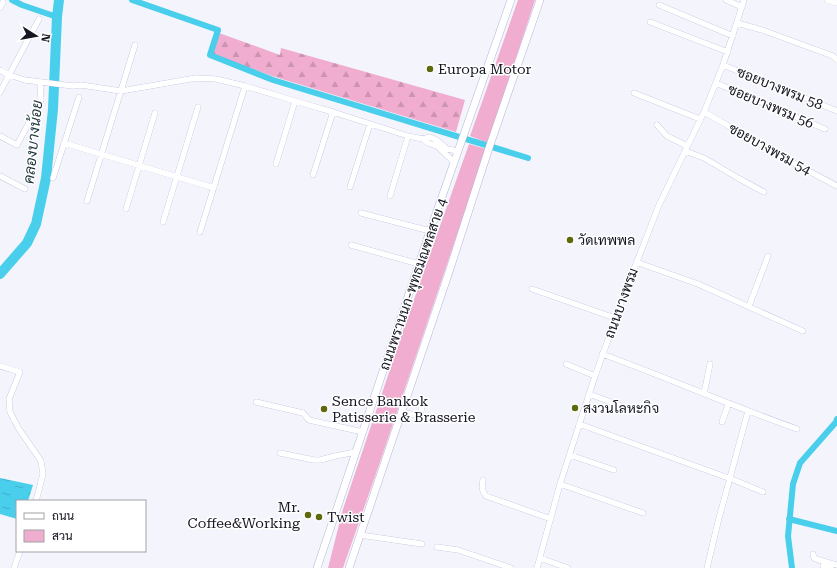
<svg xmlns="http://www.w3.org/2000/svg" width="837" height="568" font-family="'Roboto Serif',Sarabun,serif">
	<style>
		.green { fill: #f0adcf }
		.forest { fill: url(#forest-firs) }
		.water { fill: url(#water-ripples) }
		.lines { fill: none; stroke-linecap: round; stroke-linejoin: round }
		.canal { stroke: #49ceeb; stroke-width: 6 }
		.river { stroke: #49ceeb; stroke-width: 10 }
		.minor-casing { stroke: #b3b6d8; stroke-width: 6 }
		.major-casing { stroke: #b3b6d8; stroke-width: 8 }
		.minor { stroke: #fff; stroke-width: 5.5 }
		.major { stroke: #fff; stroke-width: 7 }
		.poi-dot { fill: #5f680c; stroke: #fff; stroke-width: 1.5 }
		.labels { text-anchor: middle; stroke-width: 3; stroke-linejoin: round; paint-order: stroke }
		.poi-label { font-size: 14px; fill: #151622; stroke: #fff; text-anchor: start }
		.street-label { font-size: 14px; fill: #151622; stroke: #fff }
		.water-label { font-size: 15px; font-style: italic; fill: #1e353a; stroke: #fff }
	</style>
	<defs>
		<pattern id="forest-firs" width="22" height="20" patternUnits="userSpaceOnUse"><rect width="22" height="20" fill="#f0adcf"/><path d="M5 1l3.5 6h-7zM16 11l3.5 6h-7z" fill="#cd94b1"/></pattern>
		<pattern id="water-ripples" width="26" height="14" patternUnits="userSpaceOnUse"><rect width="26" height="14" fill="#49ceeb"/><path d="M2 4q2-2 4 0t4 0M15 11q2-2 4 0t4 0" fill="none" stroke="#3fb0c9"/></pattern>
	</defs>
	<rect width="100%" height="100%" fill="#f4f5fc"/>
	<path class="green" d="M518,0H535L488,143L470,136Z
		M469,144L486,149L378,468L343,568H328L343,509L404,328Z"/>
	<path class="forest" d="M219,33L280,55L281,48L465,100L456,132L272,76L211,54Z"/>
	<path class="water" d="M0,478L33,485L28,501H17V519L0,514Z"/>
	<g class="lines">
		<path class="canal" d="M12,0L22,5L57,17
			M132,0L218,30L210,55L273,80L528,158
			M789,519L837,531
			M792,568L788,536L793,484L800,463L836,422L837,419"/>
		<path class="river" d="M0,274L27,243L36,224L46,178L53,109L57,17L59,0"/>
		<defs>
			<path id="minor" d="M726,0L742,7
				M827,0L837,3
				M659,5L733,36
				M0,8L3,2
				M650,22L728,52
				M737,23L765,31L833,56L837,60
				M723,65L837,111
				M0,70L9,75L25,80L73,86L81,85L121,91L196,78L216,79L245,86L295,101L333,112L408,136L423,139L430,137L438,141L447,149L458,151
				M716,83L825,129
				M0,92L39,19
				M634,93L700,119
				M704,112L788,160L837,186
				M657,125L667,136L687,146
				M0,136L17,145L41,100L40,82
				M423,139L428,143L437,146L454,162
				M64,143L214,188
				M685,151L704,158L738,178L764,192
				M276,164L295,101
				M313,175L333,112
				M0,176L25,189
				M53,178L79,97
				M350,187L370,124
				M390,196L408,136
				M87,201L135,45
				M126,209L155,113
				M361,213L430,231
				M163,222L198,107
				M200,232L245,86
				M351,245L419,264
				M636,262L698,284L803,331
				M532,289L615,318
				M749,306L768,256
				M602,354C668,378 732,406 797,429
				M566,364L595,376
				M0,366L20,372L9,399L10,412L19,429L41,461L43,474L36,501
				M589,394L622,406
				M704,394L710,364
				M256,402L303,413L309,420L363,432
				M402,412L419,416L420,415L422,407
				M722,422L729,403
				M579,424L734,480L763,492
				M280,453L314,460H320L335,456L356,452
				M570,455L614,470
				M483,480C482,486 481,490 486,496L551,519
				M560,484L643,513
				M360,535L422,544
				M437,547L458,550L511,568
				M813,554L814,558L816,559L837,565
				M540,558L568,568
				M823,566L831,568
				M14,568L20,551
				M537,568L560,484L595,376L613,326L615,318L659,205L704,112L723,65L744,0
				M707,568L718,522L748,411"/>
			<path id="major" d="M317,568L430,231L511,0
				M349,568L449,272L489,148L540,0"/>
		</defs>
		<use href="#minor" class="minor-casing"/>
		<use href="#major" class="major-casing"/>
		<use href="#minor" class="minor"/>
		<use href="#major" class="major"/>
	</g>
	<g class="poi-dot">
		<circle cx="430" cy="69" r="4"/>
		<circle cx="570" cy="240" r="4"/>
		<circle cx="575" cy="408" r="4"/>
		<circle cx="324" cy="409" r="4"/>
		<circle cx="308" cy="515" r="4"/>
		<circle cx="319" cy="517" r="4"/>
	</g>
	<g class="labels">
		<g class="poi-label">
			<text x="438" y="74">Europa Motor</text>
			<text x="578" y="245">วัดเทพพล</text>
			<text x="332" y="406">Sence Bankok<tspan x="332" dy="16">Patisserie &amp; Brasserie</tspan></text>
			<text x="583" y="413">สงวนโลหะกิจ</text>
			<text x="300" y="512" text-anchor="end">Mr.<tspan x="300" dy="16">Coffee&amp;Working</tspan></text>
			<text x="327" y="522">Twist</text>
		</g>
		<g class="street-label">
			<text transform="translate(780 88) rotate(22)" y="5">ซอยบางพรม 58</text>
			<text transform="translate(771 106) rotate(23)" y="5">ซอยบางพรม 56</text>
			<text transform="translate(770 149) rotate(29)" y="5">ซอยบางพรม 54</text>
			<text transform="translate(413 284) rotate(-71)" y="5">ถนนพรานนก-พุทธมณฑลสาย 4</text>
			<text transform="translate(621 303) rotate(-70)" y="5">ถนนบางพรม</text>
		</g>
		<g class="water-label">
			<text transform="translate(33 142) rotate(-84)" y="5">คลองบางน้อย</text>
		</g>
	</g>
	<rect x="16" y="500" width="130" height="52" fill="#ffffff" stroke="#a1a2a7"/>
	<rect x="24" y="513" width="20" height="6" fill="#ffffff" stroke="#a1a2a7"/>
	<text x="52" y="520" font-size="12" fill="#151622">ถนน</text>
	<rect x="24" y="530" width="20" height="12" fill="#f0adcf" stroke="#a1a2a7"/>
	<text x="52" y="540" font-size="12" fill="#151622">สวน</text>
	<g transform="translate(36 36) rotate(101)" stroke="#ffffff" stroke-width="3" paint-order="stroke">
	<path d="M0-3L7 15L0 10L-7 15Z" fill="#151622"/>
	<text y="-6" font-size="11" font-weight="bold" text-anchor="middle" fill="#151622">N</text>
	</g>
</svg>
